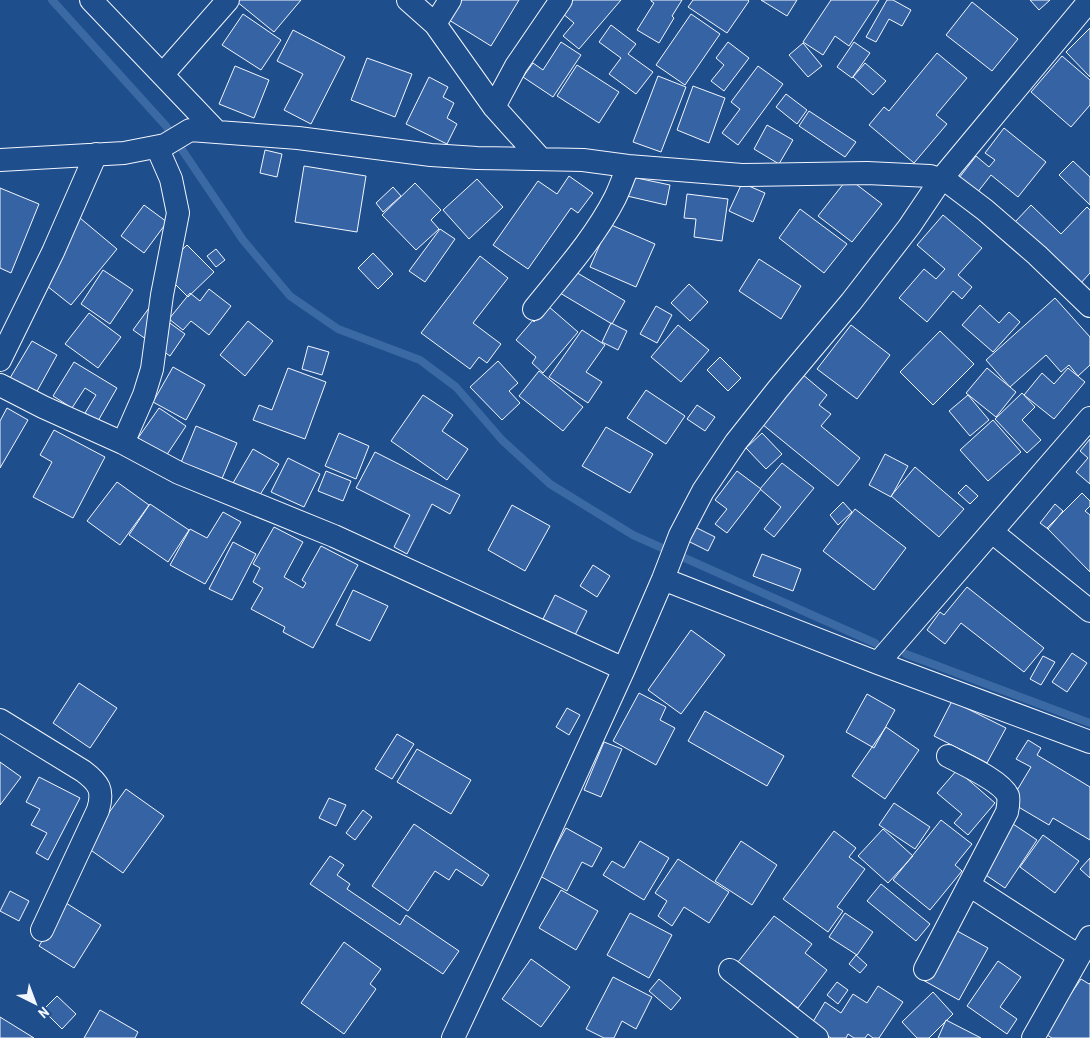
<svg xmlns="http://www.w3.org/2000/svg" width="1090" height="1038" font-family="'Roboto Condensed',sans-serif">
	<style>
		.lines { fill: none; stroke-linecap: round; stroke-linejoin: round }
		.stream { stroke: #3b69a3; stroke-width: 8 }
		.building { fill: #3563a3; stroke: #f2f6ff }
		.minor-casing { stroke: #f2f6ff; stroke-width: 24 }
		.minor { stroke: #1f4e8c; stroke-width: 22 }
	</style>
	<rect width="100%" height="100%" fill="#1f4e8c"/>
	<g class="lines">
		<path class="stream" d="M52,0L166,126L243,240L290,296L338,329L420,360L456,387L502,440L550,484L633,535L875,643
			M906,654L1090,723"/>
	</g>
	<path class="building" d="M237,0H301L274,32L236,1Z
		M461,0H519L491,46L449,20Z
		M573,0H621L579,49L563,36L574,23L562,13Z
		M651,0H682L672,16L674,18L659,43L637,30L654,3L651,1Z
		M693,0H748L749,1L727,33L688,7Z
		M761,0H797L787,16Z
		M831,0H879L849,46L835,36L823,55L803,42Z
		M887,0H893L911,10L902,26L889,19L876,42L866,37Z
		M1030,0H1050L1039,10Z
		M972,2L1018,39L992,71L946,35Z
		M243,14L281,40L261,70L222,45Z
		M691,14L720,34L685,85L656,65Z
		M611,25L636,44L628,54L653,72L636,94L609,74L621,58L599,42Z
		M1090,28V77L1066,52Z
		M293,30L345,57L311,124L284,110L303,74L277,61Z
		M561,42L581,55L553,97L523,77L533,63L543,70Z
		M728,42L749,58L724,91L711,81L724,65L716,58Z
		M854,42L870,53L852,78L837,67Z
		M803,43L822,66L808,77L789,55Z
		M937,53L967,78L936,115L947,124L914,163L869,125L884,107L889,111Z
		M1062,56L1090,80V105L1071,127L1031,92Z
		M367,58L412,74L395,117L351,100Z
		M865,63L886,81L873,95L853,77Z
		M577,65L619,92L599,123L557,96Z
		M235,66L269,80L254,118L219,104Z
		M758,66L783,84L738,145L722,133L740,109L731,102Z
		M658,76L686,87L661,152L633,142Z
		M429,77L448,87L443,97L454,103L447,118L457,124L447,144L406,124Z
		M693,86L725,98L709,143L677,130Z
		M786,94L807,110L797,124L776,107Z
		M809,111L856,142L845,157L799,126Z
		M767,125L793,140L779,164L754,149Z
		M1004,128L1046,162L1018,197L991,175L977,193L959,178L976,156L989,167L995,160L985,153Z
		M265,150L282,154L277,177L260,173Z
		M1073,161L1090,177V205L1059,175Z
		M304,166L366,176L357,232L295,222Z
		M569,176L593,193L578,213L571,208L528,269L493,245L538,181L557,194Z
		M632,177L670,185L666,205L627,196Z
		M848,178L882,204L852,242L818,216Z
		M477,179L503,207L469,239L443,210Z
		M415,183L441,210L431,220L439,229L416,250L382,215Z
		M742,183L765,193L753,222L729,211Z
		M393,187L401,196L383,212L376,203Z
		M0,188L39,204L11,273L0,268Z
		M687,194L728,199L722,241L694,237L696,219L684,218Z
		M144,205L167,222L144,253L121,236Z
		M1031,205L1061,234L1087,207L1090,210V273L1080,284L1015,222Z
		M800,209L847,244L824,273L779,238Z
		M943,215L982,248L958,275L972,287L962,299L953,291L927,322L899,298L924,269L936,279L945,269L917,245Z
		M80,218L117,249L71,305L42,282L64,255L55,248Z
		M609,224L655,244L636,287L590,267Z
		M440,229L455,239L425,282L409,271Z
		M187,245L214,272L188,297L161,270Z
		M216,249L225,260L216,267L207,256Z
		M373,253L393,274L378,289L358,268Z
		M480,256L508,278L473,323L501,344L487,363L479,357L470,369L421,333Z
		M759,259L801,286L781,319L739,291Z
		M103,270L133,290L110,324L81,304Z
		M574,271L625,301L612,324L560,293Z
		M689,284L708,302L690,321L671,303Z
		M209,289L231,306L209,335L191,321L183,330L169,319L190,293L200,301Z
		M1055,298L1090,337V365L1078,376L1069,365L1061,372L1046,355L1010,387L986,360Z
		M980,305L999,323L1009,312L1020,322L993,352L962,325Z
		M548,306L578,332L543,373L532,363L536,357L516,340L533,320L534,322Z
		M656,306L672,315L657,343L640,334Z
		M149,308L185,334L170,356L133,330Z
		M89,313L121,337L98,368L65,344Z
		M248,321L273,341L245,376L220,355Z
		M611,323L627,331L618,350L602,342Z
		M678,325L709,350L681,382L651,357Z
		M851,325L890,355L857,399L817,369Z
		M582,330L605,345L586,372L602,382L588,403L549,377Z
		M940,331L974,364L933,405L900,372Z
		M32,341L57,355L36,393L10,378Z
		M308,346L329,352L322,375L302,369Z
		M720,357L741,378L728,391L707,370Z
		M498,361L518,383L509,391L520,403L502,420L470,387Z
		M74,362L117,388L98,421L85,413L96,395L85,388L72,408L53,396Z
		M173,367L205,385L186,420L153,402Z
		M288,368L326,382L305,439L253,420L259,405L272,410Z
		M987,368L1016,392L996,417L966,393Z
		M1068,368L1085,382L1054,419L1024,395L1042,373L1054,384Z
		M539,371L583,407L563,431L519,396Z
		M802,374L827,395L819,405L831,414L821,426L860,458L838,486L762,424Z
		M646,390L685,416L666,444L627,418Z
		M1022,393L1035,407L1022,420L1041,440L1027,453L995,419Z
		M423,395L453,415L442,431L468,449L447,480L391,441Z
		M968,395L989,420L970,436L949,411Z
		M697,405L715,417L705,431L687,419Z
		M7,408L28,420L0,468V421Z
		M159,408L186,426L166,456L138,438Z
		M993,420L1021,452L988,481L960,450Z
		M196,426L237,443L221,481L180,465Z
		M606,427L653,454L630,493L582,466Z
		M54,430L105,457L73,518L33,497L52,462L40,455Z
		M339,433L369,446L356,479L325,466Z
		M762,433L782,454L766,469L746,448Z
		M1090,439V484L1076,472L1088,458L1080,451Z
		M253,449L279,464L258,498L233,483Z
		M375,452L460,495L450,514L432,504L407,554L394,547L410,515L356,488Z
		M885,454L908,466L891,497L869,485Z
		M288,458L320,474L304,507L271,492Z
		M782,463L814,488L774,537L764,529L781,507L760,489Z
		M915,467L964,509L939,537L891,496Z
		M326,471L351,481L343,501L318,491Z
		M737,471L761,489L727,533L715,524L727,509L715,500Z
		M117,482L149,505L120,545L87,521Z
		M966,485L978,496L970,504L958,493Z
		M1082,493L1090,501V506L1085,511L1090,515V572L1047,528Z
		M843,502L852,512L838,525L830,515Z
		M150,504L189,530L168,562L129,535Z
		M1055,504L1063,511L1048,529L1040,523Z
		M512,505L550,526L525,571L488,550Z
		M855,509L906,548L874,590L823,551Z
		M223,512L241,522L205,584L170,565L190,529L207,538Z
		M693,526L715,537L708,551L686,540Z
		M274,527L303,542L284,577L303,588L306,583L302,580L321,546L358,565L313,648L283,632L285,627L251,609L263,588L253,582L260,568L253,564Z
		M233,542L256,554L232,600L209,589Z
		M762,554L801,569L793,591L753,576Z
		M593,565L610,576L597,597L580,586Z
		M967,587L1044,648L1024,672L961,623L945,644L927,630L940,612L944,615Z
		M353,590L388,606L370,641L336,625Z
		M555,595L587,611L575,635L543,619Z
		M691,630L725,655L681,714L648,690Z
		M1072,653L1087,663L1067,692L1052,682Z
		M1043,656L1055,662L1041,685L1030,679Z
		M79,683L117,708L90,748L53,723Z
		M639,693L666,707L660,720L675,728L656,765L613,741Z
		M867,694L895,710L874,748L846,732Z
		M952,701L1006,728L987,763L934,736Z
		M567,708L580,715L569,735L556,727Z
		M705,711L784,756L767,786L688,741Z
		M886,727L919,750L885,799L852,776Z
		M397,734L414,744L392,779L375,769Z
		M1028,740L1041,748L1037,755L1090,787V840L1053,818L1049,825L1010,802L1031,767L1016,759Z
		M604,742L622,749L601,797L584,790Z
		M417,749L471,780L451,814L397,782Z
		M0,762L21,777L0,805Z
		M957,770L995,803L968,835L954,823L962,814L937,793Z
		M39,777L80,798L48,860L36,853L47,833L31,825L40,809L26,802Z
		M126,789L164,816L123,873L85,846Z
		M329,798L346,805L336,826L319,818Z
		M894,803L930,827L915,849L879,825Z
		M363,810L372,817L355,840L346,833Z
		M941,820L972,844L955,865L962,871L930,910L893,880Z
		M1007,820L1037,840L1005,888L974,867Z
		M414,824L489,875L482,886L456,869L449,880L435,871L408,911L372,886Z
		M566,828L602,848L592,867L582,862L567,891L540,876Z
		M883,829L913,856L888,883L858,856Z
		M834,831L856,848L849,857L865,869L837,907L843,911L828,932L783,899Z
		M1043,835L1079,861L1055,893L1020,867Z
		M640,841L669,858L644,900L603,875L612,861L624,868Z
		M741,841L777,865L752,905L715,881Z
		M330,856L344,865L337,875L350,884L347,889L400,925L406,915L459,951L443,974L310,884Z
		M1090,858V878L1080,869Z
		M678,859L729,892L709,923L684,907L672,926L658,916L667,901L655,893Z
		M881,884L930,924L916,941L867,901Z
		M561,890L598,911L576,950L539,928Z
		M10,891L29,901L19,921L0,911Z
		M66,903L101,925L74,968L39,946Z
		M630,913L672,935L649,978L607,955Z
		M845,913L873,932L857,955L829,937Z
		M774,916L812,944L805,953L827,970L798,1008L738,962Z
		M950,927L988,948L959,1000L921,979Z
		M344,942L381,969L370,984L376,989L344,1034L301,1003Z
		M856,955L867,965L860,973L849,964Z
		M531,959L570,987L541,1027L502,999Z
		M998,961L1021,977L1000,1007L1017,1019L1007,1034L967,1006Z
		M613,977L652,997L636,1029L622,1021L614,1038H604L586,1029Z
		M659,979L681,998L671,1010L649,991Z
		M1081,979L1089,984L1090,983V1038H1052L1044,1033Z
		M837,982L848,990L838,1004L827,995Z
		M878,986L903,1002L879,1038H873L868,1034L865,1038H854L848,1034L846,1038H831L811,1025L825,1002L841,1013L853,994L867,1003Z
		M933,992L953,1014L929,1038H917L902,1022Z
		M57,996L76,1014L62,1029L43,1010Z
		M100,1010L138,1032L135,1038H84Z
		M0,1017L34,1038H0Z
		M946,1020L981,1038H938Z"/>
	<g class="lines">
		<defs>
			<path id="minor" d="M91,0L217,132
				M408,0L435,24L494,107L540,158
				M435,24L450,0
				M163,74L228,0
				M494,107L516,66L561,0
				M0,160L124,153L165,145L190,130L298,138L431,155L477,158L583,160L628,166L742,175L867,173L930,176L948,182L985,210L1037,255L1090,306
				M534,309C562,274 594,239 615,198C620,188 624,176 628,166
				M0,360L53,252L96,154
				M0,385L43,407L123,443L179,473L334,536L624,669
				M123,443L144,395L152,369L162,295L178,213L171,179L157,147
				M992,532L1090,611
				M663,579L878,663L1090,742
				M878,663L1090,418
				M0,720L83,771C99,783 104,790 98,810L42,930
				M969,885L1079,956
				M925,969L1007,812C1008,807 1009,801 1008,796C1002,781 963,764 948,756
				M730,970L817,1038
				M453,1038L534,866L624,669L663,579L680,535L703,491L736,442L778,389L851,302L909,227L942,178L1090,0
				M1033,1038L1090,937"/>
		</defs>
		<use href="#minor" class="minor-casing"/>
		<use href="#minor" class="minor"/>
	</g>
	<g transform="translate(35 1003) rotate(138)" stroke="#1f4e8c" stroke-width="4" paint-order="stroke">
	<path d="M0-4L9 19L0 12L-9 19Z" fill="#f2f6ff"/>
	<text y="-8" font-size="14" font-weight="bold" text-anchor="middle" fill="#f2f6ff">N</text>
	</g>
</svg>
